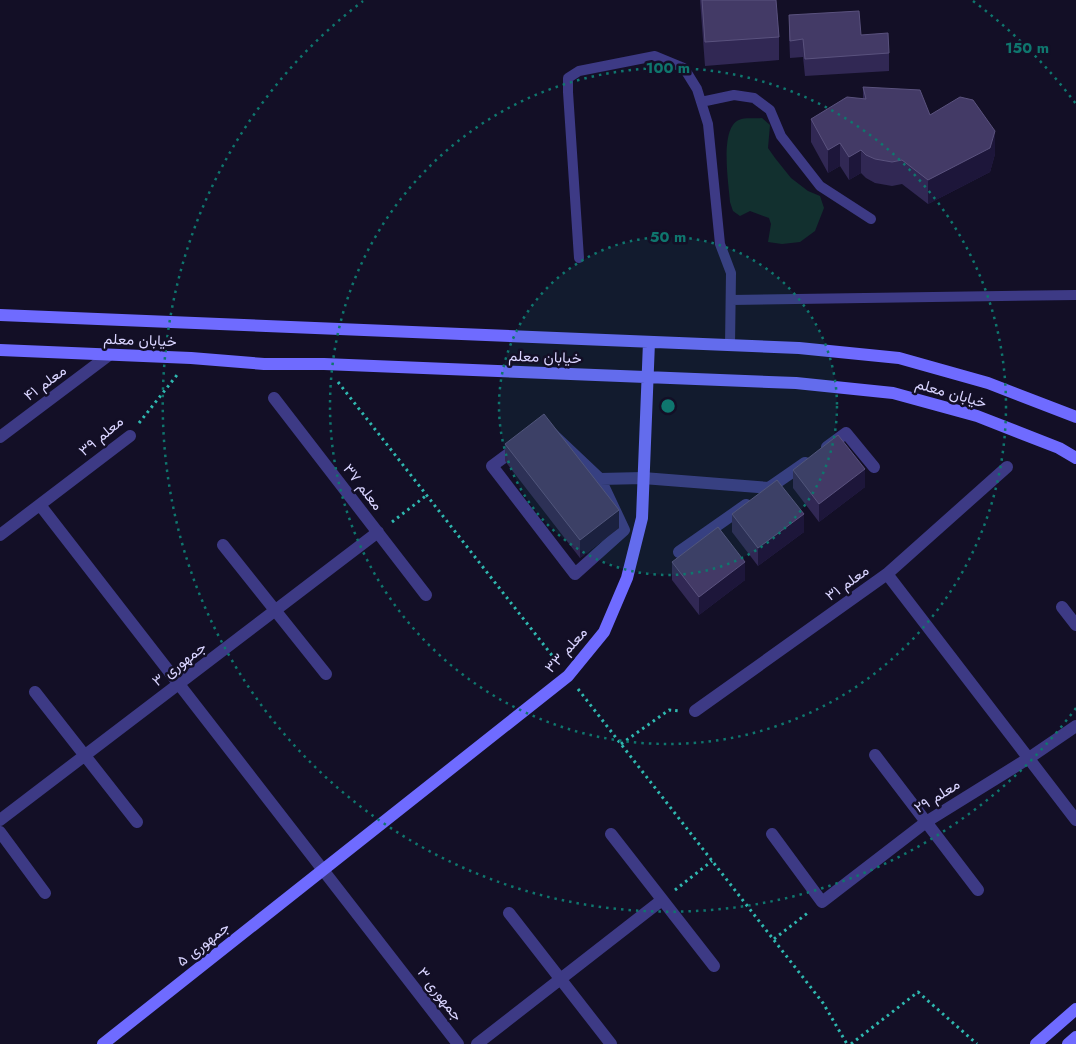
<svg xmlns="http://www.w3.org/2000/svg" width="1076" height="1044" font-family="Jost,Vazirmatn,sans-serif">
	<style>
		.green { fill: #12302f }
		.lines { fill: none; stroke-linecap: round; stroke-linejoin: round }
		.path { stroke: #2fb8b0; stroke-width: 3; stroke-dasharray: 2.5 4; stroke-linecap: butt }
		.lane { stroke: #3d3a85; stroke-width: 10 }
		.street { stroke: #3d3a85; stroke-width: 12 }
		.secondary { stroke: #6f6bff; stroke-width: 12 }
		.wall { fill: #312854 }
		.shaded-wall { fill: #1d163a }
		.building { fill: #433a66; stroke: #5a527e }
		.ring { fill: none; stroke: #0f766e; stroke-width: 2.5; stroke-dasharray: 2.5 5 }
		.labels { text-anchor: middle; stroke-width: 5; stroke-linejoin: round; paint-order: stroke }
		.street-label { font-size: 15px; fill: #d9d4ff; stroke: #130f26 }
		.centre { fill: #0f766e; stroke: #130f26; stroke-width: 2.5 }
		.ring-label { font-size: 15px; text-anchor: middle; font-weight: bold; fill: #0f766e; stroke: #130f26; stroke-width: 5; stroke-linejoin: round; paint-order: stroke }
	</style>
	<rect width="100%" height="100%" fill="#130f26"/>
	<path class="green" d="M762,118L770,125L768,148L775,158L791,178L808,191L820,196L824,208L815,231L800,242L782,244L768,242L771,224L769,218L750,211L740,216L733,211L730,202C729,185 719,128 739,120C745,117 756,119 762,118Z"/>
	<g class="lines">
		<path class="path" d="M338,382L558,663
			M139,423L177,375
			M392,522L427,495
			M578,689L823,1003L847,1044
			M621,744L669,710L679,711
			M675,890L712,861
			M774,939L809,912
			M851,1044L918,992L977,1044"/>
		<path class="lane" d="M701,102L734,95L754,98L770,110L781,136L820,186L871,219
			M579,258L568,92V78L579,71L655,56L684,68L697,89L708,124L720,244L731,273L730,345
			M731,300L1076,295"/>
		<path class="street" d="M274,398L426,595
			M545,427L600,479L624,530L575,574L492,466Z
			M0,437L109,355
			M827,447L846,433L874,467
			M600,479L643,478L769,488
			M766,490L805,463
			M40,505L458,1044
			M0,535L130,436
			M223,545L326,674
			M679,552L746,505
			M887,574L1076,820
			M1062,607L1076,625
			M35,692L137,822
			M695,711L887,574L1007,467
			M875,755L978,890
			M0,820L378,532
			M0,832L45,893
			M611,834L714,966
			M772,834L822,902L926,822L1029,758L1076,726
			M509,913L611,1044
			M477,1044L662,900"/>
		<path class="secondary" d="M0,315L799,348L899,358L988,383L1076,417
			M0,350L191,358L264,364H324L796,383L893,393L977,416L1059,448L1076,458
			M103,1044L568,676L604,632L627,578L642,518L649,342
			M1036,1044L1076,1009
			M1068,1044L1076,1037"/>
	</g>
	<path class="wall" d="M700,0H776L779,37V60L705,66Z
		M789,15L861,35L889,53V71L805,76L803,57L790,58L789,33Z
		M863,87L930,115L995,154L990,172L928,204L902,184L892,186L875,183L866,178L861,173L849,180L840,166L828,173L811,142V119L863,99Z
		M505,444L619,528L580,558L505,461Z
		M793,470L865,487L819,522L793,488Z
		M732,514L804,532L758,566L732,532Z
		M672,562L745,580L699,615L672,580Z"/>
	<path class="shaded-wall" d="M995,131V154L990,172L928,204V180Z
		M840,143V166L828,173V150Z
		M861,150V173L849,180V157Z
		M865,469V487L819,522V504Z
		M619,510V528L580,558V540Z
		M804,514V532L758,566V548Z
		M745,562V580L699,615V597Z"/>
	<path class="building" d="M702,0H776L779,37L705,42Z
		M859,11L861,35L888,33L889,53L805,59L803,39L790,41L789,15Z
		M863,87L920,90L930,115L960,97L973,100L995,131L990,148L928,180L902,160L892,162L875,159L866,155L861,150L849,157L840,143L828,150L811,119L847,97L866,99Z
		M544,414L619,510L580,540L505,444Z
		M838,435L865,469L819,504L793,470Z
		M777,480L804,514L758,548L732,514Z
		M718,527L745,562L699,597L672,562Z"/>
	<circle cx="668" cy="406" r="169" fill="#0f766e" fill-opacity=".12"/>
	<g class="ring">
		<circle cx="668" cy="406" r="169"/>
		<circle cx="668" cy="406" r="338"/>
		<path d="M1076 708A507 507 0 1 1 363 1M973 1A507 507 0 0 1 1076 104"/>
	</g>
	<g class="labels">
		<g class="street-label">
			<text transform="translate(140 340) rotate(2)" y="5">خیابان معلم</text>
			<text transform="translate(545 357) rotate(2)" y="5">خیابان معلم</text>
			<text transform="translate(45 383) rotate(-37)" y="5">معلم ۴۱</text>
			<text transform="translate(951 393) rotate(16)" y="5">خیابان معلم</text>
			<text transform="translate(101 436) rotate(-40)" y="5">معلم ۳۹</text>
			<text transform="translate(363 487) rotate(52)" y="5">معلم ۳۷</text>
			<text transform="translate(847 583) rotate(-36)" y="5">معلم ۳۱</text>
			<text transform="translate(566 650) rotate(-48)" y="5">معلم ۳۳</text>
			<text transform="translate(179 664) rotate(-37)" y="5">جمهوری ۳</text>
			<text transform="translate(937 796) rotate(-32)" y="5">معلم ۲۹</text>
			<text transform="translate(203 944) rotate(-38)" y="5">جمهوری ۵</text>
			<text transform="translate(440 994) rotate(52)" y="5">جمهوری ۳</text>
		</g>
	</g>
	<circle cx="668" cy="406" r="8" class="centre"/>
	<g class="ring-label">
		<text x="1027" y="53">150 m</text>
		<text x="668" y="73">100 m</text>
		<text x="668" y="242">50 m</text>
	</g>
</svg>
